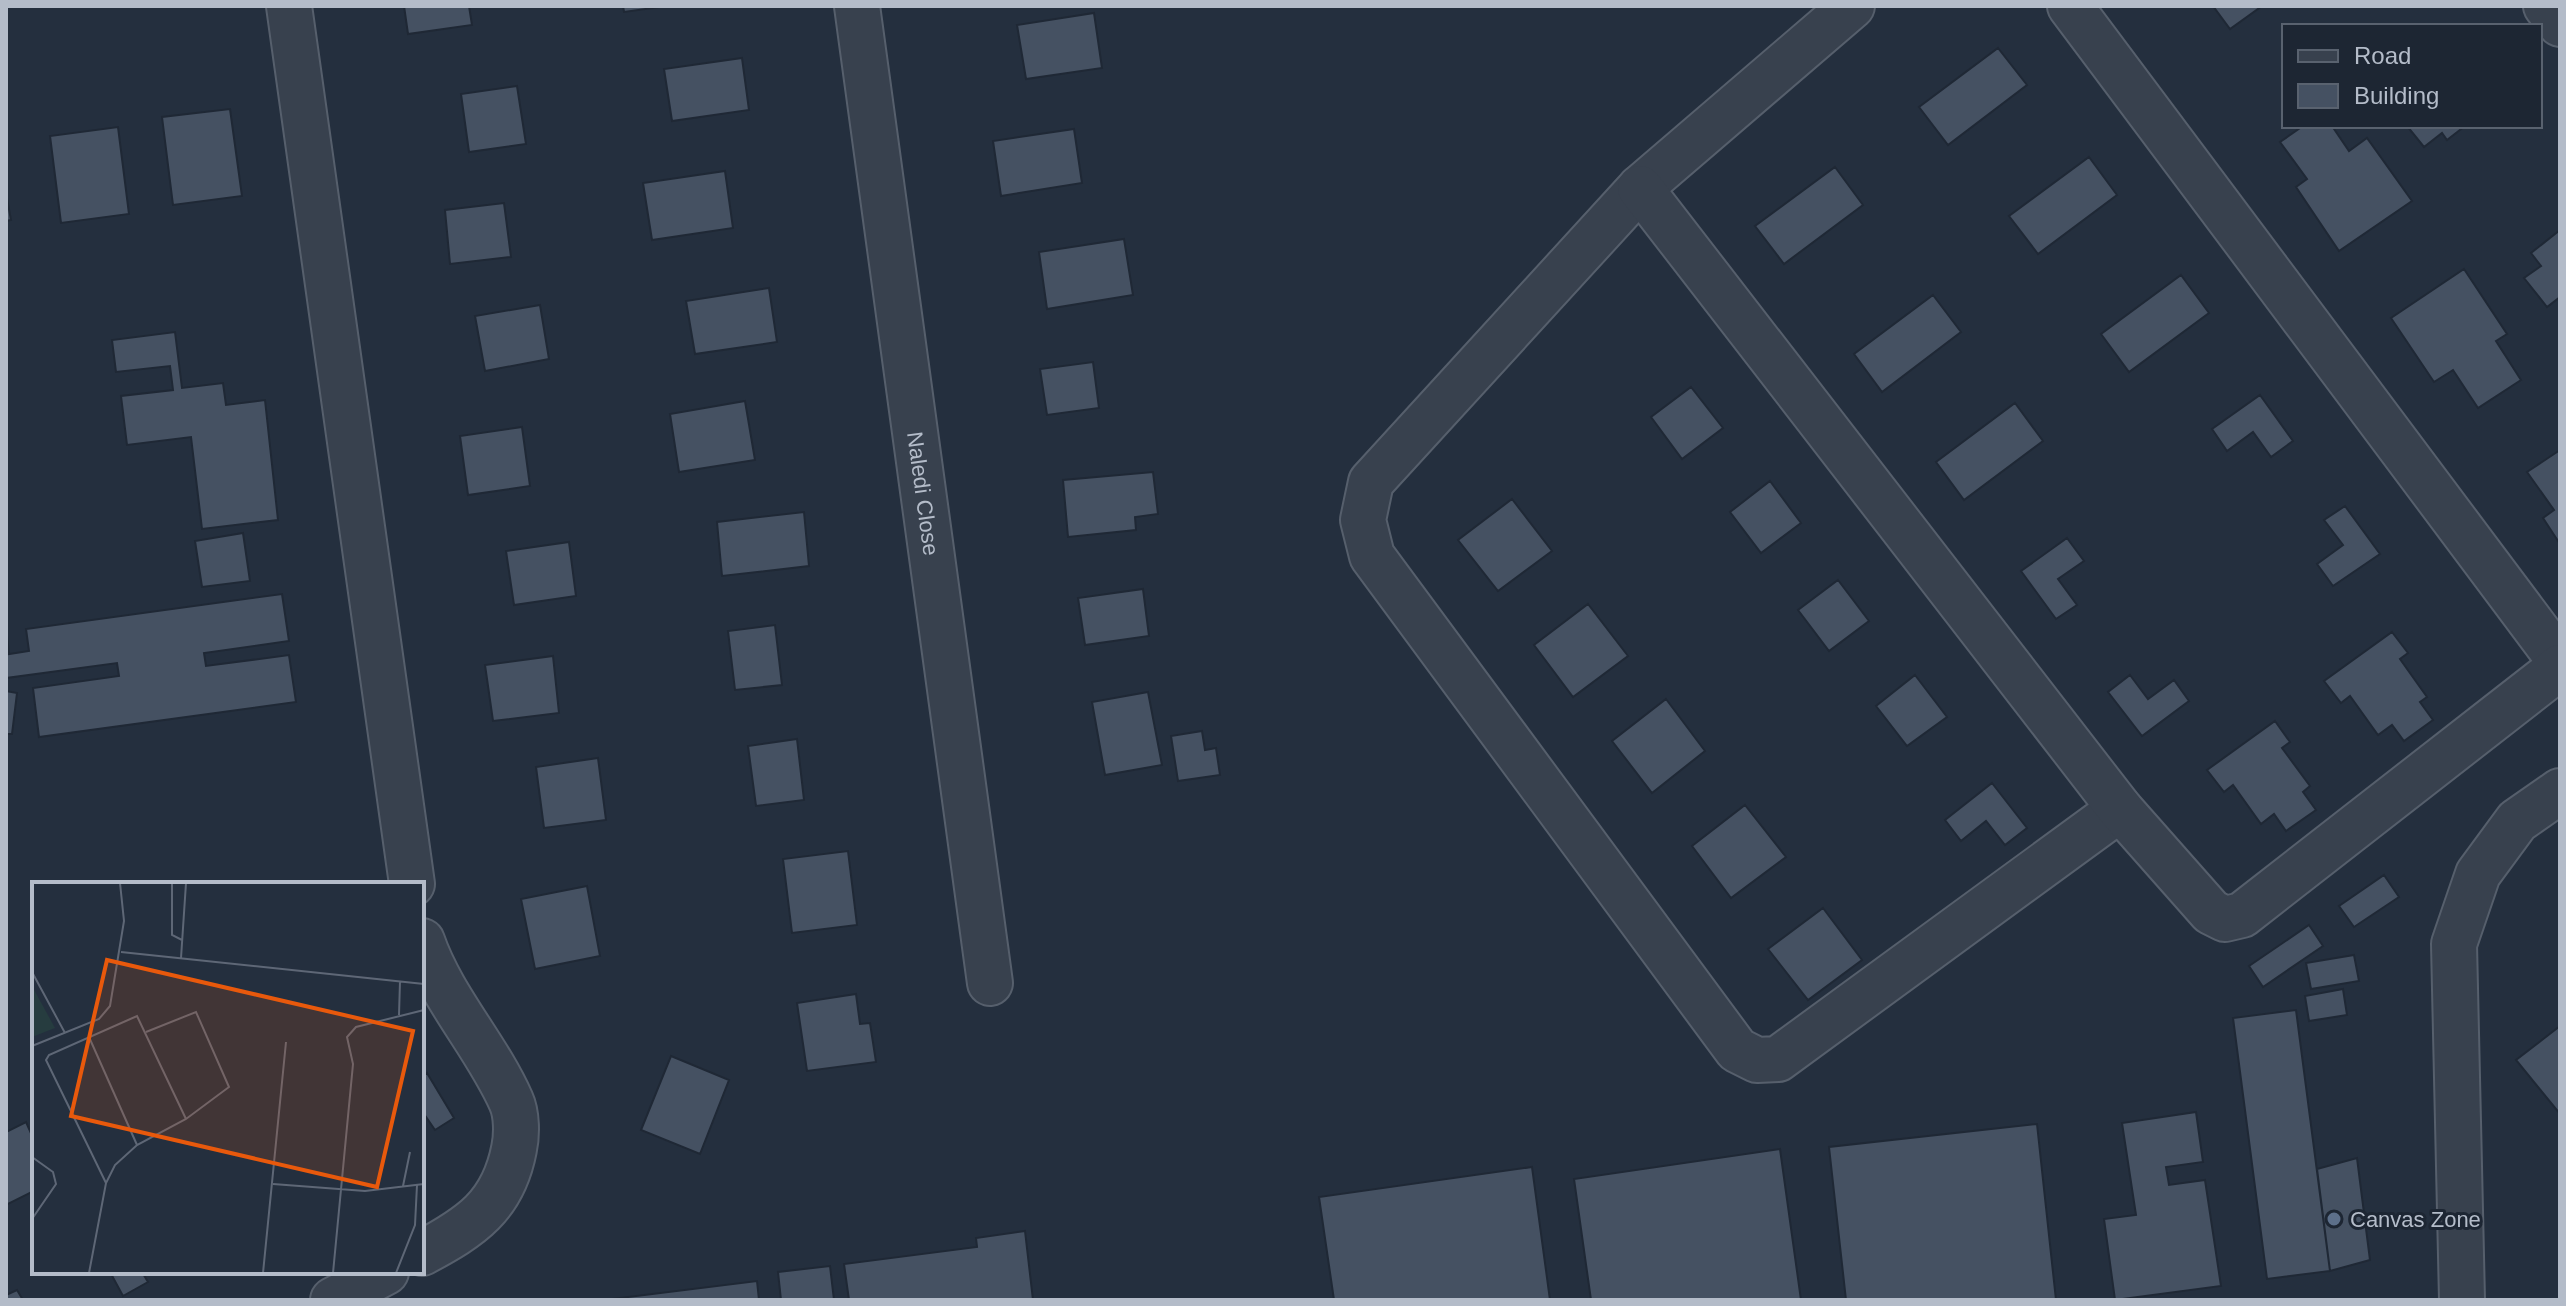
<svg xmlns="http://www.w3.org/2000/svg" width="2566" height="1306" font-family="Helvetica,sans-serif">
	<style>
		.building { fill: #455162; stroke: #1f2835; stroke-width: 2 }
		.lines { fill: none; stroke-linecap: round; stroke-linejoin: round }
		.minor-casing { stroke: #565f6c; stroke-width: 48 }
		.minor { stroke: #38414e; stroke-width: 44 }
		.service-dot { fill: #5c6f8a; stroke: #1d2633; stroke-width: 3 }
		.labels { text-anchor: middle; stroke-width: 6; stroke-linejoin: round; paint-order: stroke }
		.street-label { font-size: 22px; fill: #b4bcc9; stroke: #1d2633 }
		.poi-label { font-size: 22px; fill: #b4bcc9; stroke: #1d2633; text-anchor: start }
		.inset-road { fill: none; stroke: #5e6776; stroke-width: 2 }
		.view { fill: #e8590c; fill-opacity: 0.15; stroke: #e8590c; stroke-width: 4 }
		.inset-edge { fill: none; stroke: #b4bcc9; stroke-width: 4 }
	</style>
	<rect width="100%" height="100%" fill="#242f3e"/>
	<path class="building" d="M404,6H469L472,25L408,34Z
		M623,6H667L624,12Z
		M2213,6H2262L2230,29Z
		M1094,13L1102,68L1026,79L1017,25Z
		M1998,48L2027,85L1948,145L1919,107Z
		M742,58L749,110L672,121L664,69Z
		M517,86L526,144L469,152L461,94Z
		M230,109L242,196L173,205L162,117Z
		M2303,126H2332L2349,151L2367,138L2412,201L2339,251L2296,187L2307,179L2280,142Z
		M2407,126H2465L2447,140L2442,133L2424,147Z
		M118,127L129,214L61,223L50,136Z
		M1074,129L1082,183L1001,196L993,141Z
		M2089,157L2117,195L2038,254L2009,216Z
		M1835,167L1863,205L1784,264L1755,226Z
		M725,171L733,228L652,240L643,183Z
		M6,193L11,220L6,221Z
		M504,203L511,257L450,264L445,210Z
		M2560,230V297L2547,307L2524,278L2541,266L2531,253Z
		M1124,239L1133,295L1047,309L1039,252Z
		M2464,269L2507,334L2496,341L2521,380L2478,408L2453,370L2434,382L2391,318Z
		M2181,275L2209,313L2129,372L2101,334Z
		M769,288L777,342L695,354L686,301Z
		M1933,295L1961,332L1882,392L1854,354Z
		M540,305L549,359L485,371L475,316Z
		M175,332L182,388L223,383L226,405L265,400L278,520L202,529L191,437L127,445L121,396L173,390L170,366L116,372L112,340Z
		M1093,362L1099,408L1047,415L1040,369Z
		M1691,387L1723,428L1682,459L1651,417Z
		M2260,395L2293,441L2271,457L2253,432L2227,451L2212,429Z
		M745,401L755,460L679,472L670,414Z
		M2015,403L2043,441L1964,500L1936,462Z
		M522,427L530,486L468,495L460,436Z
		M2560,450V544L2543,518L2554,510L2527,472Z
		M1153,472L1158,514L1135,517L1136,530L1068,537L1063,480Z
		M1770,481L1801,523L1761,553L1730,512Z
		M1512,499L1552,551L1498,591L1458,540Z
		M2345,506L2380,554L2333,586L2317,564L2343,545L2324,520Z
		M804,512L809,566L722,576L717,522Z
		M243,533L250,581L202,587L195,541Z
		M2067,538L2084,561L2058,579L2077,605L2056,619L2021,571Z
		M569,542L576,596L514,605L506,551Z
		M1838,580L1869,621L1829,651L1798,610Z
		M1143,589L1149,636L1085,645L1078,598Z
		M282,594L289,641L204,653L206,666L289,655L296,702L39,737L33,688L119,676L117,663L6,678V627L9,654L29,651L26,629Z
		M1588,604L1628,656L1573,697L1534,645Z
		M775,625L782,685L735,690L728,631Z
		M2392,632L2408,653L2400,659L2427,697L2420,702L2433,720L2404,741L2392,725L2378,735L2350,696L2341,703L2324,681Z
		M553,656L559,713L493,721L485,665Z
		M1915,675L1947,717L1907,746L1876,706Z
		M2130,675L2148,699L2174,680L2189,701L2142,736L2108,692Z
		M6,691L17,693L12,734H6Z
		M1148,692L1162,765L1105,775L1092,702Z
		M1666,699L1705,751L1652,793L1612,741Z
		M2275,721L2290,742L2282,748L2310,786L2303,792L2316,810L2286,831L2274,814L2261,824L2233,785L2224,792L2207,770Z
		M1202,731L1205,750L1216,748L1220,775L1178,781L1171,736Z
		M797,739L804,800L756,806L748,746Z
		M598,758L606,820L544,828L536,767Z
		M1992,783L2027,828L2005,845L1986,821L1961,841L1945,820Z
		M1745,805L1786,857L1731,898L1692,846Z
		M848,851L857,925L792,933L783,859Z
		M2384,875L2399,897L2354,927L2339,906Z
		M587,886L600,956L535,969L521,899Z
		M1823,908L1862,960L1808,1000L1768,949Z
		M2309,925L2323,946L2263,987L2249,966Z
		M2354,955L2359,981L2311,989L2306,963Z
		M2343,989L2347,1015L2309,1021L2305,996Z
		M856,994L860,1024L870,1023L876,1062L807,1071L797,1003Z
		M2296,1010L2330,1271L2267,1279L2233,1018Z
		M2560,1026V1114L2516,1060Z
		M671,1056L729,1080L700,1154L641,1130Z
		M427,1073L454,1118L435,1130L422,1111V1077Z
		M2196,1112L2203,1162L2166,1167L2169,1185L2205,1180L2221,1286L2115,1300L2104,1219L2136,1215L2122,1123Z
		M26,1122L34,1140V1191L6,1205V1132Z
		M2037,1124L2056,1300H1846L1829,1147Z
		M1780,1149L1801,1300H1591L1574,1179Z
		M2357,1158L2370,1260L2330,1271L2317,1169Z
		M1532,1167L1550,1300H1334L1319,1197Z
		M1025,1231L1033,1300H849L844,1264L977,1247L976,1238Z
		M830,1266L834,1300H781L778,1272Z
		M110,1272H142L148,1282L123,1296Z
		M757,1281L759,1300H604Z
		M17,1290L23,1300H6V1295Z"/>
	<g class="lines">
		<defs>
			<g id="minor">
				<path d="M289,6L412,884"/>
				<path id="s1" d="M857,6L990,983"/>
				<path d="M1852,6L1640,188L1371,482L1363,520L1372,556L1737,1050L1757,1060L1778,1059L2120,809"/>
				<path d="M2070,6L2560,661"/>
				<path d="M2546,6L2560,24"/>
				<path d="M1640,188L2120,809L2211,912L2225,919L2242,915L2560,667"/>
				<path d="M422,941C442,999 486,1045 511,1101C517,1114 517,1135 514,1149C503,1206 471,1227 422,1253"/>
				<path d="M333,1300L386,1272"/>
				<path d="M2462,1300L2454,944L2478,874L2517,821L2560,791"/>
			</g>
		</defs>
		<use href="#minor" class="minor-casing"/>
		<use href="#minor" class="minor"/>
	</g>
	<circle class="service-dot" cx="2334" cy="1219" r="8"/>
	<g class="labels">
		<g class="street-label">
			<text dy="8" stroke="none"><textPath href="#s1" startOffset="492">Naledi Close</textPath></text>
		</g>
		<g class="poi-label">
			<text x="2350" y="1227">Canvas Zone</text>
		</g>
	</g>
	<g transform="translate(32 882)">
		<rect width="392" height="392" fill="#242f3e"/>
		<path d="M0,104L23,146L0,155Z" fill="#263c3f"/>
		<path class="inset-road" d="M140,1V53L150,58M89,70L392,102M149,76L154,1M0,90L33,151M367,133L368,99M57,155L105,263M0,164L67,137L78,124L92,39L88,1M0,275L21,290L24,302L0,337M74,301L14,178L17,173L105,134L154,237M241,302L333,309L392,302M371,304L378,270M57,391L74,301L83,283L105,263L154,237L197,205L164,130L114,150M231,391L254,160M301,391L321,182L315,155L324,145L392,128M364,391L383,343L385,303"/>
		<path class="view" d="M75,78L381,149L345,305L39,234Z"/>
		<rect width="392" height="392" class="inset-edge"/>
	</g>
	<rect width="2566" height="1306" fill="none" stroke="#b4bcc9" stroke-width="16"/>
	<rect x="2282" y="24" width="260" height="104" fill="#1d2633" stroke="#59626f" stroke-width="2"/>
	<rect x="2298" y="50" width="40" height="12" fill="#38414e" stroke="#59626f" stroke-width="2"/>
	<text x="2354" y="64" font-size="24" fill="#b4bcc9">Road</text>
	<rect x="2298" y="84" width="40" height="24" fill="#455162" stroke="#59626f" stroke-width="2"/>
	<text x="2354" y="104" font-size="24" fill="#b4bcc9">Building</text>
</svg>
